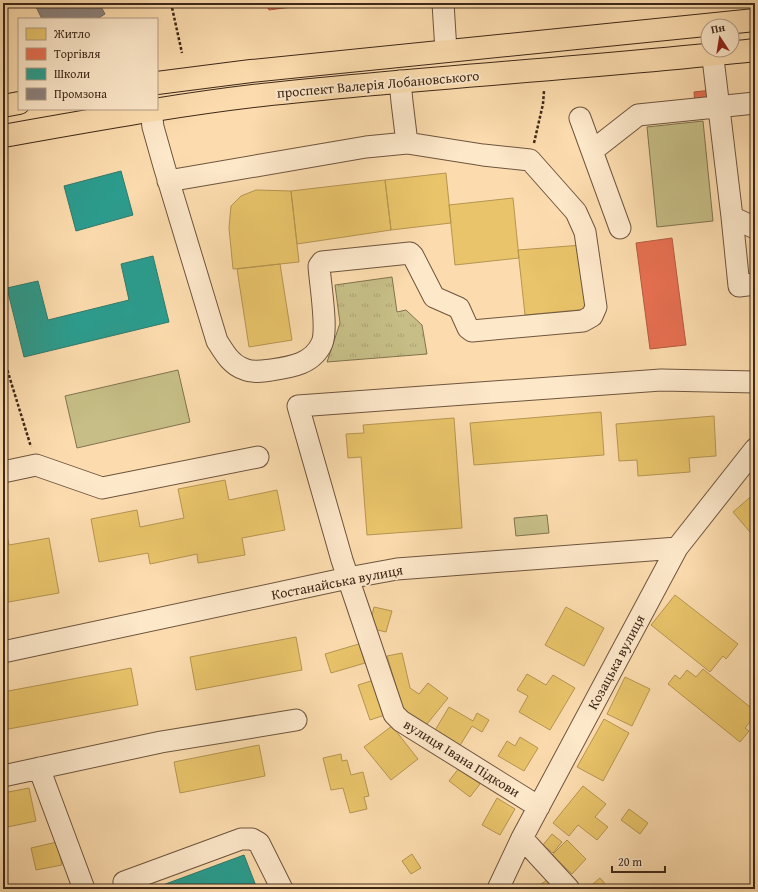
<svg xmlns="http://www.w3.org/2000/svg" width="758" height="892" font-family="'Gentium Book Plus',serif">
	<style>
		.green { fill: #c6be86; stroke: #82734f }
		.park { fill: url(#park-tufts); stroke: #82734f }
		.homes { fill: #e9c46a; stroke: #b69551 }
		.shops { fill: #e76f51; stroke: #b45a40 }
		.schools { fill: #2a9d8f; stroke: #307a6b }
		.industry { fill: #8a817c; stroke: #73665e }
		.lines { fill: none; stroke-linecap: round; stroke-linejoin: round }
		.minor-casing { stroke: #6e553e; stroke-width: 23 }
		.major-casing { stroke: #3e2818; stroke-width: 24 }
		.path { stroke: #3e2818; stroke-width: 2.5; stroke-dasharray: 3 2; stroke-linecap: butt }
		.minor { stroke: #fde8ca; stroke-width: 21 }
		.major { stroke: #fcdcae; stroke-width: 22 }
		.labels { text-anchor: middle; stroke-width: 4; stroke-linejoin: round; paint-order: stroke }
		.street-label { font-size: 14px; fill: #3e2818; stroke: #fde8ca }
	</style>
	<defs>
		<pattern id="park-tufts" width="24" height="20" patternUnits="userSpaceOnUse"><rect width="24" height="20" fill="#c6be86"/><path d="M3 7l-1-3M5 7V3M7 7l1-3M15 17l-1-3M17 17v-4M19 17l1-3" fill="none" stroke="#aba373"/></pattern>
	</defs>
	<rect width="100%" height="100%" fill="#fcdcae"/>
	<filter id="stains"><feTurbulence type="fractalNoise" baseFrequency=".005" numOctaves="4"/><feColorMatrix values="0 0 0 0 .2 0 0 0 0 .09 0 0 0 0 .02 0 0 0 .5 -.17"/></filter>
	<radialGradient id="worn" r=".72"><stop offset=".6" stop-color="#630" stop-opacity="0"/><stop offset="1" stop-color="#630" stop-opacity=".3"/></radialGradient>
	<path class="green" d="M703,121L713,221L657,227L647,127Z
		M178,370L190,422L77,448L65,396Z
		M547,515L549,533L516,536L514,518Z"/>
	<path class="park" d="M392,277L397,312L406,310L422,325L427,354L327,362L340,323L335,285Z"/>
	<path class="homes" d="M446,173L451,223L391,230L385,180Z
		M385,180L391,230L297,244L291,191Z
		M256,190L291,191L299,262L233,269L229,228L231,206L241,196Z
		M513,198L519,258L455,265L449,205Z
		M582,245L588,309L525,315L518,250Z
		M280,264L292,340L249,347L237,269Z
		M601,412L604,455L474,465L470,423Z
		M714,416L716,456L689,458L690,472L638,476L637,460L619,461L616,424Z
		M454,418L462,528L367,535L361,457L348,458L346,434L364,433L363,425Z
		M225,480L229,500L277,490L285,530L242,538L245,555L198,563L197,554L150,564L148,553L99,562L91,519L137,510L140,527L184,518L178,489Z
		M755,493V538L733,512Z
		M3,515L9,545L49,538L59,593L3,603Z
		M675,595L738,644L726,659L723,656L710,672L651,625Z
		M374,607L392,611L386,632L369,628Z
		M566,607L604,628L584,666L545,645Z
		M296,637L302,670L196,690L190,657Z
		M359,644L365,663L331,673L325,654Z
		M402,653L410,688L419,694L428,683L448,698L427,724L403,709L387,656Z
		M131,668L138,705L3,730V692Z
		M703,669L755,711V716L745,728L749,731L740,742L668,684L675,675L680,679L687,670L696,677Z
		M527,674L546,685L553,675L575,688L550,730L519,712L528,696L517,690Z
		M625,677L650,689L632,726L607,714Z
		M374,680L385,715L370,720L358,685Z
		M449,707L473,721L477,713L489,720L482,732L472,726L459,747L434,732Z
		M604,719L629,733L603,781L577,767Z
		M392,726L418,759L391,780L364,747Z
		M520,737L538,748L524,771L498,756L507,741L515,746Z
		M259,745L265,776L180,793L174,762Z
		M341,754L342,761L347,760L351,775L363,772L369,796L364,797L367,809L350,813L343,788L331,790L323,758Z
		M459,768L480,784L470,797L449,781Z
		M583,786L606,804L595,817L608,827L597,840L578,825L569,836L553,823Z
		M29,788L36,821L3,828V793Z
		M497,798L515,809L500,835L482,825Z
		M629,809L648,823L640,834L621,820Z
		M552,834L562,842L553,853L543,845Z
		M567,840L586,859L572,874L552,855Z
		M57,842L62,865L36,870L31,848Z
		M412,854L421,868L411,874L402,861Z
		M600,878L607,886L604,889H587Z
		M547,880L554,889H538L537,887Z"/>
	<path class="shops" d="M265,3H321L269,10Z
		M712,90L713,102L695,103L694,92Z
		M672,238L686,345L650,349L636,243Z"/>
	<path class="schools" d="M121,171L133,215L76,231L64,186Z
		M153,256L169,322L24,357L7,288L38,281L48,320L129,300L121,264Z
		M244,855L256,886L247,889H152Z"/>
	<path class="industry" d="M34,3H99L105,14L97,19H42Z"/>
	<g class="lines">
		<defs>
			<path id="minor" d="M443,3L446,51
				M712,50L732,217L755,228
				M400,81L402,102L407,143
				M151,111L153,127L164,166L217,341C224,352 231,365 244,369C253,373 262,371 271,370C291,367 313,364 322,343C328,329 320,283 319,266L322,262L410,253L413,256L434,297L459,308L468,328L472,331L583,321L592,316L596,307L585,232L576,212L530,160L483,155L407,143L366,147L168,181
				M580,118L620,228
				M592,151L638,115L755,103
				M732,217L739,286L755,284
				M3,472L36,465L102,488L258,457
				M3,652L348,578L397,569L677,548
				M39,768L84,889
				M3,776L161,742L296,720
				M539,807L401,721L394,714L342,560L298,406L661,380L755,382
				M522,838L569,889
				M124,882L241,839H252L259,843L282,889
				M498,889L522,838L677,548L755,449"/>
			<path id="major" d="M157,83L251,71L755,20
				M3,106L19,103
				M3,136C89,121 175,105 262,95C426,77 591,68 755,50"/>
		</defs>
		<use href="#minor" class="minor-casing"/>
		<use href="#major" class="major-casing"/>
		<path class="path" d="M171,3L182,53
			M500,3L501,5
			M534,143L543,104L544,91
			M3,356L31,447"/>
		<use href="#minor" class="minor"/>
		<use href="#major" class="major"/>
	</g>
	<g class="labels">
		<g class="street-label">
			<text transform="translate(378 84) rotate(-5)" y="5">проспект Валерія Лобановського</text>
			<text transform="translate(337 582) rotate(-11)" y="5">Костанайська вулиця</text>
			<text transform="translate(616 662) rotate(-62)" y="5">Козацька вулиця</text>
			<text transform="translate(462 758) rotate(32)" y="5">вулиця Івана Підкови</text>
		</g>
	</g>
	<rect width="758" height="892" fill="none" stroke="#fcdcae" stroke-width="16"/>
	<rect x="4" y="4" width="750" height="884" fill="none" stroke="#3e2818" stroke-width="2"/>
	<rect x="8" y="8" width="742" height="876" fill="none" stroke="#3e2818"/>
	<rect x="18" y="18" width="140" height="92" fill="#fde8ca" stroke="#b19b83"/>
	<rect x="26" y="28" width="20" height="12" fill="#e9c46a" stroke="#b19b83"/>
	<text x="54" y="38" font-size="12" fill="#3e2818">Житло</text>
	<rect x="26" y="48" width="20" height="12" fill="#e76f51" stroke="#b19b83"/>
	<text x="54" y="58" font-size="12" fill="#3e2818">Торгівля</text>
	<rect x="26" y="68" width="20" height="12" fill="#2a9d8f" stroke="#b19b83"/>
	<text x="54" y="78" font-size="12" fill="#3e2818">Школи</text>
	<rect x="26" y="88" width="20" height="12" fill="#8a817c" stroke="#b19b83"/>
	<text x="54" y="98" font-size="12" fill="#3e2818">Промзона</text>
	<g transform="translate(720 38) rotate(348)"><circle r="19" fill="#fde8ca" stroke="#b19b83"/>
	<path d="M0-3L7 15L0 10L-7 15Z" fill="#8f2418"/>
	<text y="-6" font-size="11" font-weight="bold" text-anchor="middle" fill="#3e2818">Пн</text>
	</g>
	<path d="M612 866v6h53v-6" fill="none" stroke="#3e2818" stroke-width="2"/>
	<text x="618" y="866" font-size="12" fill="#3e2818" stroke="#fde8ca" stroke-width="3" paint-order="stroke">20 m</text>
	<rect width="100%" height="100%" filter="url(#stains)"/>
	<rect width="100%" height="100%" fill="url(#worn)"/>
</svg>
